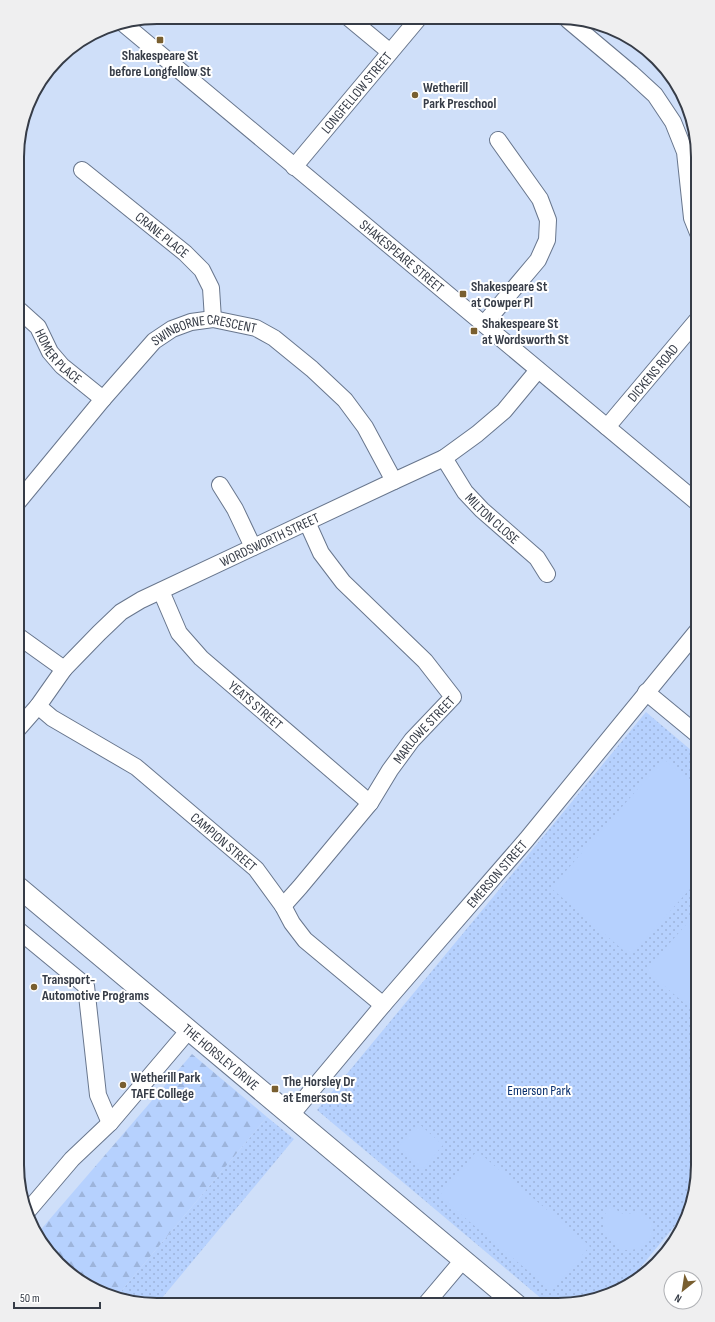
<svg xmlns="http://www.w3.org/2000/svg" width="715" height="1322" font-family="'Sofia Sans Condensed',sans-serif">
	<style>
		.green { fill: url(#green-dots) }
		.forest { fill: url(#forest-firs) }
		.pitch { fill: #b6d1fe }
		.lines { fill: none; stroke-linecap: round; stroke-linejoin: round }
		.minor-casing { stroke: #68768d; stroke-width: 18 }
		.major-casing { stroke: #68768d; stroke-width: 22 }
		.minor { stroke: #fff; stroke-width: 16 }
		.major { stroke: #fff; stroke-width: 20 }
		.poi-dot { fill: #795f30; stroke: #fff; stroke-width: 1.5 }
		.labels { text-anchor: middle; stroke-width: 4; stroke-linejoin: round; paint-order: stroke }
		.poi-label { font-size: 14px; font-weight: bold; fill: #363c47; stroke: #fff; text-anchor: start }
		.street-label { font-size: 14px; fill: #363c47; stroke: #fff }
		.park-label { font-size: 14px; fill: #0a316f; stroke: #fff }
		.rim { fill: none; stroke: #363c47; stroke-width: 2 }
	</style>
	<defs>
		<pattern id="green-dots" width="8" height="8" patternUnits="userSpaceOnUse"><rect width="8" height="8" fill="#b6d1fe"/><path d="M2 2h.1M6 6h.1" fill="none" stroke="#9db4db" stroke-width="1.8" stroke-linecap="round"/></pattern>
		<pattern id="forest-firs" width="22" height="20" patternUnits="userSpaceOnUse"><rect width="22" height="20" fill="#b6d1fe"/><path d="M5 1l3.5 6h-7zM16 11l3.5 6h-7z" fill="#9db4db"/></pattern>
	</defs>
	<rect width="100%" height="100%" fill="#cfdff9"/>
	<path class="green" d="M646,712L698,756V1174L692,1205L625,1286L603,1297L558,1305H549L317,1110Z
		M267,1117L294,1139L157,1304H139L118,1295Z"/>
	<path class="forest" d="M192,1054L267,1117L118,1295L72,1276L46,1250L37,1234Z"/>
	<path class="pitch" d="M664,759L698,789V880L630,956L551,888Z
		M698,911V1015L646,970Z
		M418,1123L443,1145L423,1169L398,1147Z
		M477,1151L590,1246L552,1291L439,1196Z
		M610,1205L621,1213L625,1214L640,1212L653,1225C652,1244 642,1251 623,1250C605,1240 597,1223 610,1205Z"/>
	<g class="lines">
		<defs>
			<g id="minor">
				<path d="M349,18L390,52"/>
				<path d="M568,20L631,73L655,95L673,122L685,152L692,218L698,233"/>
				<path id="s1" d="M124,24L698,503"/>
				<path id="s2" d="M294,167L418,19"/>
				<path id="s3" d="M82,170L185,253L202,270L211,288L213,319"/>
				<path id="s4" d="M18,309L38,327L50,352L62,366L103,399"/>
				<path d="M484,324L538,260L547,240L548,220L540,199L498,140"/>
				<path id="s5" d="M607,427L698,319"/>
				<path id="s6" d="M444,458L465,492L482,510L537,558L547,574"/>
				<path d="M220,485L235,509L253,547"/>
				<path id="s7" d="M18,502L103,399L154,341L172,329L191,322L213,319L256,328L274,338L312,369L345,400L365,427L394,481"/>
				<path id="s8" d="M161,591L179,633L201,658L370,803"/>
				<path d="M18,636L64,669"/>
				<path d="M646,692L698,735"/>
				<path id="s9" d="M38,706L52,718L136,767L256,869L283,906L292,923L305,940L383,1005"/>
				<path id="s10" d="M17,730L38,706L64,669L99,633L121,612L141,600L394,481L444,458L477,434L504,411L538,370"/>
				<path id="s11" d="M283,906L300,887L370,803L390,770L412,740L453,697L425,661L343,582L321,553L307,522"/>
				<path d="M17,929L86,986L98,1095L110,1123"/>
				<path id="s12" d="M291,1115L383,1005L527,839L698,630"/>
				<path d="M26,1213L72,1159L110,1123L189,1030"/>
				<path d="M425,1305L463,1260"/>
			</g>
			<g id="major">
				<path id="s13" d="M17,886L517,1305"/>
			</g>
		</defs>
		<use href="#minor" class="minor-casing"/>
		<use href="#major" class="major-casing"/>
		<use href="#minor" class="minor"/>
		<use href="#major" class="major"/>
	</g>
	<g class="poi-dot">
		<rect x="156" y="36" width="8" height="8" rx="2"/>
		<circle cx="415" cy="95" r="4"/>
		<rect x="459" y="290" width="8" height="8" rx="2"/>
		<rect x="470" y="327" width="8" height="8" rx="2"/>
		<circle cx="34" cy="987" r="4"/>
		<circle cx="123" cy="1085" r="4"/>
		<rect x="271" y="1085" width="8" height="8" rx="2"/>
	</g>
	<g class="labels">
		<g class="poi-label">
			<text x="160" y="60" text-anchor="middle">Shakespeare St<tspan x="160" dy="16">before Longfellow St</tspan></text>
			<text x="423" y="92">Wetherill<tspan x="423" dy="16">Park Preschool</tspan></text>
			<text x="471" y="291">Shakespeare St<tspan x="471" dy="16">at Cowper Pl</tspan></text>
			<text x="482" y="328">Shakespeare St<tspan x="482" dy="16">at Wordsworth St</tspan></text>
			<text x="42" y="984">Transport-<tspan x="42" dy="16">Automotive Programs</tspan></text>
			<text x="131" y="1082">Wetherill Park<tspan x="131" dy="16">TAFE College</tspan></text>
			<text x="283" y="1086">The Horsley Dr<tspan x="283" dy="16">at Emerson St</tspan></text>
		</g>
		<g class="street-label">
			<text dy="5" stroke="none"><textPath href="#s2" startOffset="97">LONGFELLOW STREET</textPath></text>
			<text dy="5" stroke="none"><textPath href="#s3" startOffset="103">CRANE PLACE</textPath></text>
			<text dy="5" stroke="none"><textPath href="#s1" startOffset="362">SHAKESPEARE STREET</textPath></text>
			<text dy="5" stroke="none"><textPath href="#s7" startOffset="264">SWINBORNE CRESCENT</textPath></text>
			<text dy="5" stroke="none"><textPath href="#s4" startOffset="63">HOMER PLACE</textPath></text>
			<text dy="5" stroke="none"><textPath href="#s5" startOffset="71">DICKENS ROAD</textPath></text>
			<text dy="5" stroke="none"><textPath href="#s6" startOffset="78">MILTON CLOSE</textPath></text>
			<text dy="5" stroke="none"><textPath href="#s10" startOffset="323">WORDSWORTH STREET</textPath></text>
			<text dy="5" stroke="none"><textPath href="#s8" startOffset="151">YEATS STREET</textPath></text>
			<text dy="5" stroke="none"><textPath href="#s11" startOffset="226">MARLOWE STREET</textPath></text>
			<text dy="5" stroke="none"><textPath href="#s9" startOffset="231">CAMPION STREET</textPath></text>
			<text dy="5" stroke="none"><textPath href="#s12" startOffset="317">EMERSON STREET</textPath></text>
			<text dy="5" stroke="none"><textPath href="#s13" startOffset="266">THE HORSLEY DRIVE</textPath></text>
		</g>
		<g class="park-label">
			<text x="539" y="1095">Emerson Park</text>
		</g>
	</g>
	<path d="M0 0H715V1322H0ZM157 24H558A133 133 0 0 1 691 157V1165A133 133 0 0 1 558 1298H157A133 133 0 0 1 24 1165V157A133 133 0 0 1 157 24Z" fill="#efeff0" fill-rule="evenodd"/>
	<path class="rim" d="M157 24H558A133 133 0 0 1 691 157V1165A133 133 0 0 1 558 1298H157A133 133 0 0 1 24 1165V157A133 133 0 0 1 157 24Z"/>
	<g transform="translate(683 1290) rotate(210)"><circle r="19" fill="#ffffff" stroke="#afb1b5"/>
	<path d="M0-3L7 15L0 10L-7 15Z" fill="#795f30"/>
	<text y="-6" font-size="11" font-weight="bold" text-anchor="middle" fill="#363c47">N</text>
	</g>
	<path d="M14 1302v6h86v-6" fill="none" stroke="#363c47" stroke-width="2"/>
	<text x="20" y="1302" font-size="12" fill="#363c47" stroke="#ffffff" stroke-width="3" paint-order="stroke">50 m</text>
</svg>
